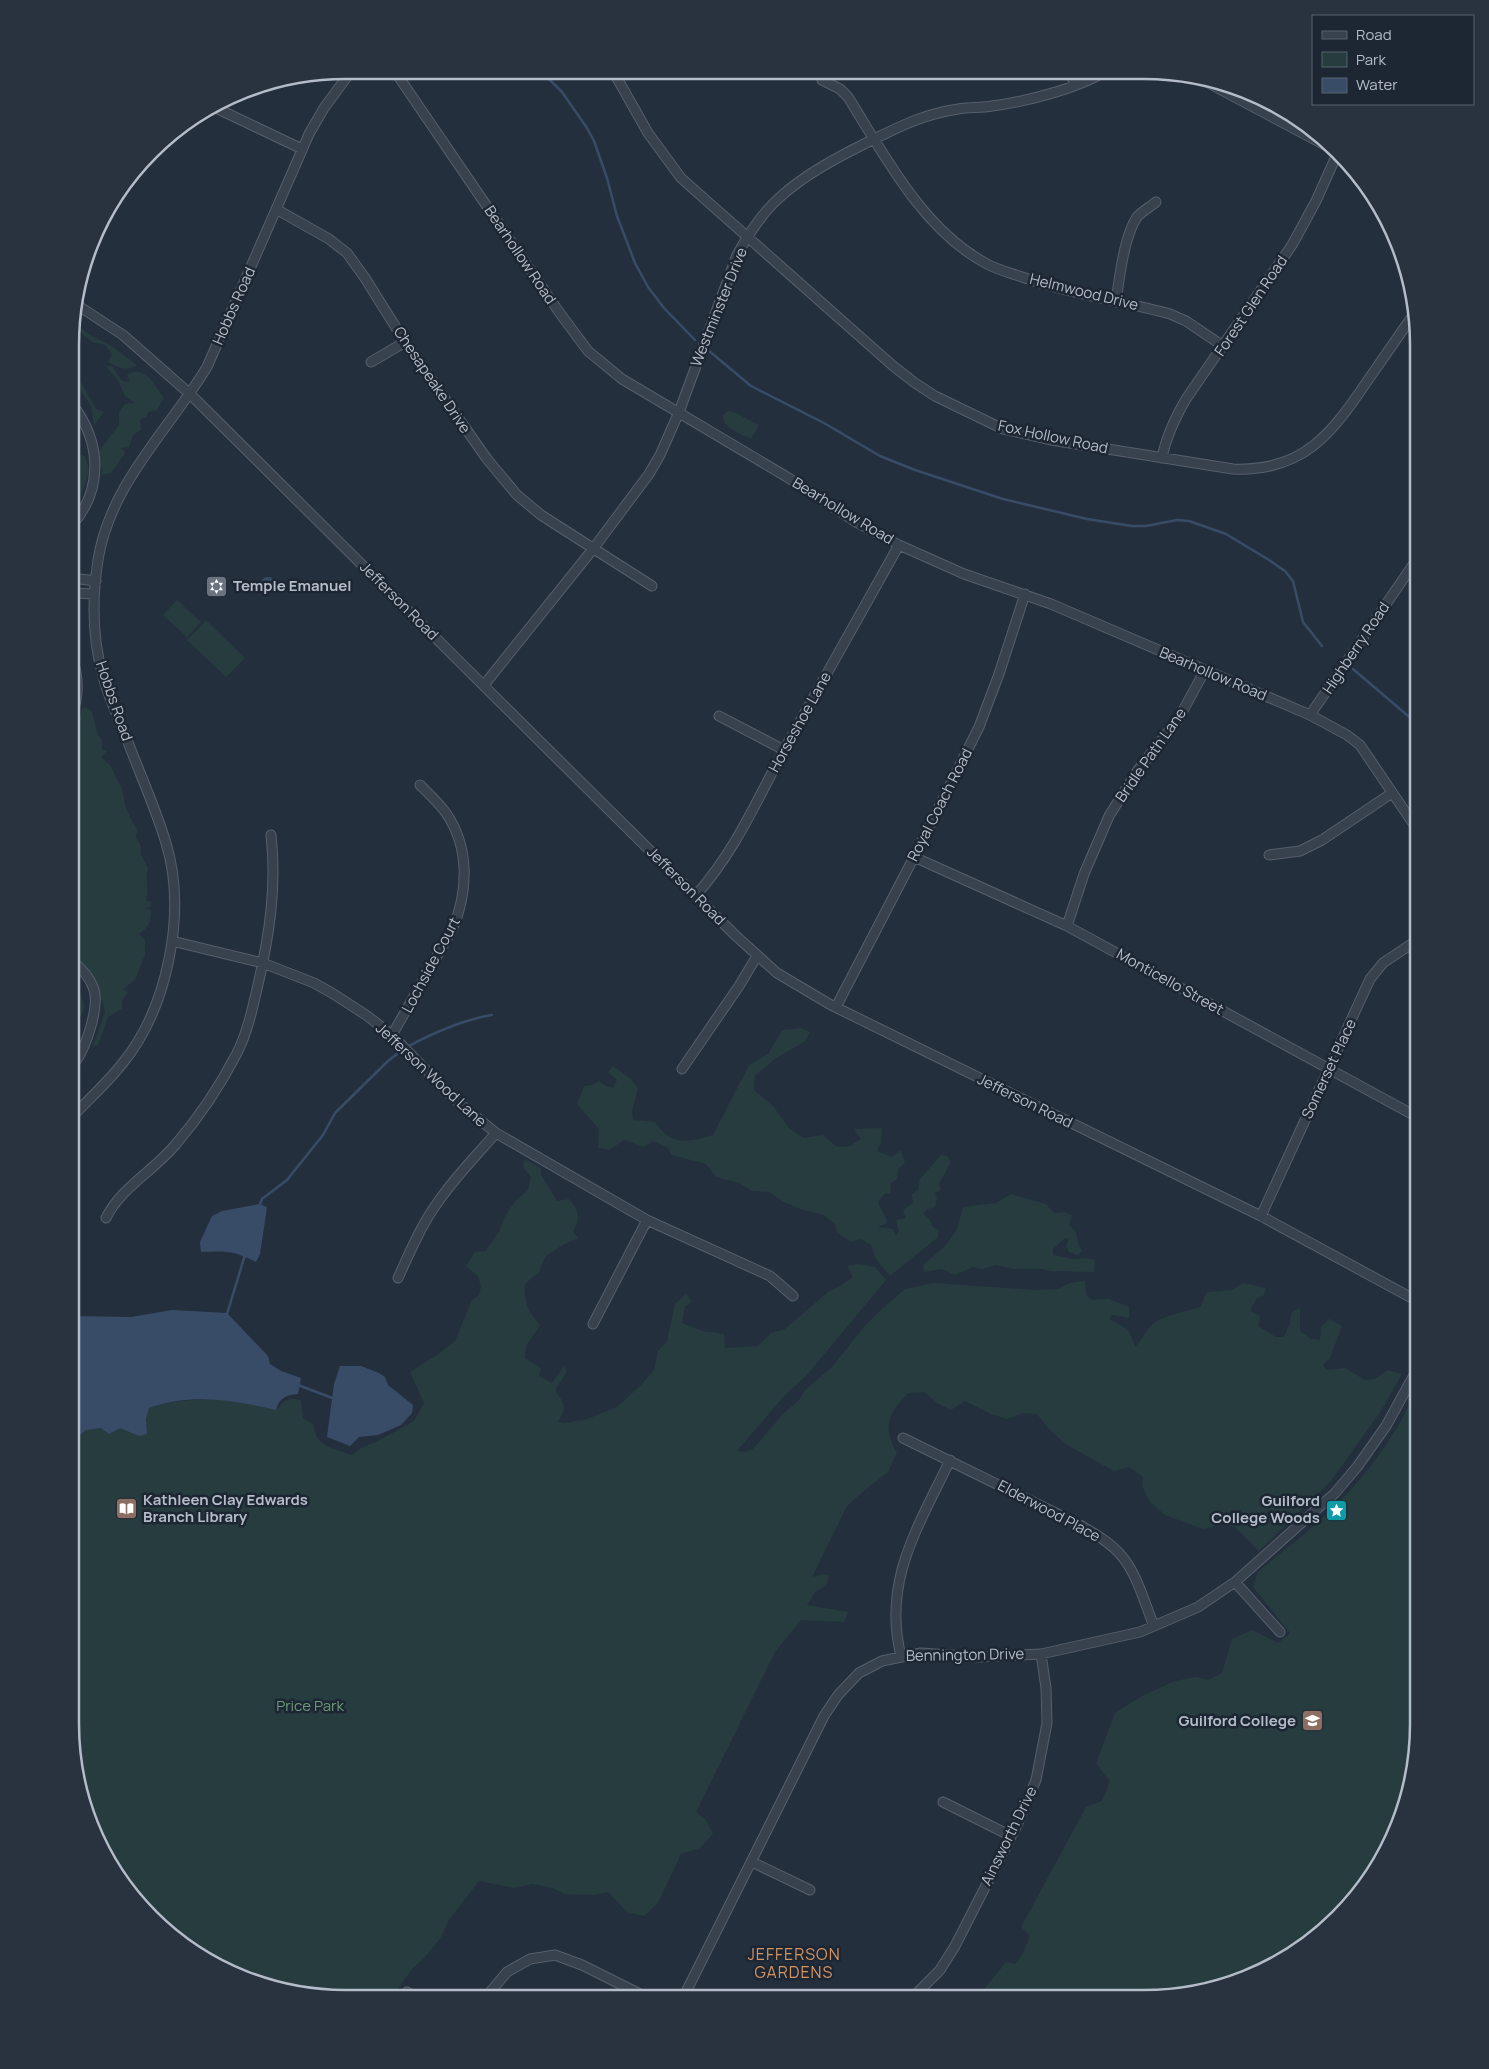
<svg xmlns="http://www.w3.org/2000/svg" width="1489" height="2069" font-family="Manrope,sans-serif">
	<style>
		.green { fill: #263c3f }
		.water { fill: #394c67 }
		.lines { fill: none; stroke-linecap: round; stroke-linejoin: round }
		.stream { stroke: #394c67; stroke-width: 2.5 }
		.minor-casing { stroke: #565f6c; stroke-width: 11 }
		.minor { stroke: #38414e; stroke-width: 9 }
		.labels { text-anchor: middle; stroke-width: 5; stroke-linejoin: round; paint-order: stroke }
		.street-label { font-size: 15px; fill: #b4bcc9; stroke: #1d2633 }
		.poi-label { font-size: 15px; font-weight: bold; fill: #b4bcc9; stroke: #1d2633; text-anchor: start }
		.park-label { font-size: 15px; fill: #6b9a76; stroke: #1d2633 }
		.neighbourhood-label { font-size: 16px; letter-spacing: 1px; fill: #d59563; stroke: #1d2633 }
		.rim { fill: none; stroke: #b4bcc9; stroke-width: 2.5 }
	</style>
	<rect width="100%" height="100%" fill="#242f3e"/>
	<path class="green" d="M72,320L90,335L110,345L137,365C126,372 119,368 108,362L112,354L105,345L92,342L72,325Z
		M106,366H112L122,381L130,382L127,374L137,371L149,377L164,398L157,410L148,412L147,416L140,420L141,430L133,435L129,447L120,448L126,452L111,473L101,475L103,470L97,463L99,451L119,425V413L125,404L135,403L125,396L118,381Z
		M72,374L82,384L96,409L104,412L94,425L91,405L72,380Z
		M728,411L734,412L759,425L751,439C741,434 722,429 723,415Z
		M72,452L85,456C90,468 89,473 85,484C80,495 81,501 72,510Z
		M177,600L201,622L187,637L163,615Z
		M206,620L245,658L226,677L187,640Z
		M83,706L92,711L97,733L102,740V749L107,751L101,757L110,765L122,789L126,809L137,830L136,837L141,846V855L148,868C145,880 149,889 146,900L151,902L150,907L144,908L151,910C151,922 149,927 139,934L145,940V955L135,980L123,989L128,992L122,1000V1009L108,1017L98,1045L93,1046L105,1012L95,979L74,957L71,950L72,735L78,724Z
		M71,989L77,990C87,1002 86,1011 76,1023L80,1031L71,1049Z
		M801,1028L810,1032L804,1042L776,1058L755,1076L754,1090L773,1106L789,1128L803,1138L823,1135L837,1147L850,1146L861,1139L854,1129L882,1128L881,1143L877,1151L892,1157L901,1150L905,1163L898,1169L897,1179L891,1183L890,1193L884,1194L878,1202C881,1210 886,1215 887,1223L878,1227L893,1229L896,1236L899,1231L896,1220L906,1218L903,1210L913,1203L912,1194L918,1190L920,1179L941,1155L947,1156L951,1162L939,1184L941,1190L935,1193L937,1198L935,1207L928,1209L923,1213L930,1220L933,1227L939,1230L937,1238L890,1276L876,1259L871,1245L861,1239L851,1242L837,1233L835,1224L824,1215L803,1210L784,1202L769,1192L752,1191L739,1183L716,1177L706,1164L671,1155L668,1148L653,1141L644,1147L624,1140L609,1150L598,1148L599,1129L577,1104L584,1086L593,1085L599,1081L606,1086L613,1088L617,1080L608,1072L613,1066L631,1079L638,1089L632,1111L633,1120L655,1122C672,1147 687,1142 713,1135L749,1065L768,1054L782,1030Z
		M524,1159L541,1168V1174L557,1201L569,1199C579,1211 581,1217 573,1232L578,1238L561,1246L545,1257L539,1272L525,1284C524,1302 527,1310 540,1325L526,1346L525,1358L541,1368L539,1376L552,1383L564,1366L567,1371L555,1390C565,1405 567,1406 558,1422L564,1423L587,1419L617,1407L641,1385L654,1370L658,1351L667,1341L675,1304L686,1294L692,1301L685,1307L682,1323L703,1331L724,1334L725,1348L758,1346L771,1333L785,1329L828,1292L840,1286L853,1277L847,1266L859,1264L875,1267L886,1280L806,1376L785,1395L737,1451L744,1452L753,1449L783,1414L799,1400L805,1390L832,1367L863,1328L883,1308L905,1289L934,1283L1037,1290L1058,1289L1070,1283L1085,1281L1086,1295L1093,1300L1109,1299L1129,1307V1318L1112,1315L1109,1319C1125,1327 1131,1329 1135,1347C1141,1341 1144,1334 1149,1328C1158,1316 1185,1312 1200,1307L1207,1292L1232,1290L1243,1283L1266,1288L1264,1295L1256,1299L1250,1311L1260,1316L1258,1326L1276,1337H1284L1290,1323L1291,1313L1300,1308V1331L1311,1339L1320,1340L1321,1327L1329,1319L1342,1326L1330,1358L1323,1365L1326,1370L1345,1368L1365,1380L1375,1379L1388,1370L1402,1374L1381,1411L1331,1481L1259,1551L1235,1527L1222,1524L1203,1529L1165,1515L1150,1502L1142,1486L1143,1477L1129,1467L1114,1471L1065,1444L1049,1429L1037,1414L1023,1413L1007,1419L991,1414L965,1401L951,1410L937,1403L924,1392L908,1393C888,1414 882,1427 897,1453L888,1472L866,1489L847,1506L812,1577L823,1574L829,1575L826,1586L815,1592L807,1605L848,1612L844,1622L801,1620L775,1652L696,1812L706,1820L713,1834L700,1848L681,1854L658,1903L644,1916L627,1912L608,1892L594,1895L564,1894L553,1888L532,1884L514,1888L479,1881L449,1920L440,1939L424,1958L412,1969L392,1997H309L256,1984L192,1952L138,1905L98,1845L75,1778L70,1724V1441L74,1440L86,1430L101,1428L120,1427L139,1436L147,1433L146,1419L149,1408C190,1395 236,1398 277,1410C284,1400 288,1397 301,1400L303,1418L314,1425C314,1446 335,1449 352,1455L361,1448L378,1441L414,1421L424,1403L410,1372L440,1353L455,1341L472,1300L479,1295L481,1287L478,1276L466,1266L475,1252L485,1251L499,1232L505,1216L515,1201L528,1190L531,1177L523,1167Z
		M1011,1194L1046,1204L1054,1213L1064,1212L1072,1215L1069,1225L1076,1232L1078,1243L1082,1251L1078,1255L1069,1252L1066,1246L1069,1239L1065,1238L1053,1249V1255L1073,1259L1087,1258L1095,1260L1094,1272L1051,1271L1042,1269H1014L996,1265L982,1269L973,1267L955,1275L942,1269L924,1272L923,1265L947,1244L957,1229L963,1207L996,1203Z
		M1419,1387L1418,1742L1404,1813L1372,1877L1325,1931L1265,1971L1198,1994L1144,1999H976L1006,1962L1015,1964L1022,1955L1030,1936L1021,1927L1086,1807L1102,1801L1110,1782L1096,1763L1115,1713L1142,1696L1175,1681L1196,1677L1208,1680L1222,1673L1232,1639L1252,1630L1278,1643L1290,1633L1253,1587L1258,1572C1284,1550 1312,1529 1336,1505C1371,1471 1398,1430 1419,1387Z"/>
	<path class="water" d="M260 585a8 8 0 1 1 16 0a8 8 0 1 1-16 0Z
		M260,1204L267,1207L260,1254L256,1262C233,1250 225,1251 201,1252L200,1242L212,1216L222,1211Z
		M172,1310L227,1313L268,1356L270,1364L281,1371L301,1378L298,1394C286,1395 279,1398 276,1410C233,1400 192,1393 149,1408L146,1419L147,1434L139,1436L120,1428L109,1434L101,1428L86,1430L74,1440L70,1441L71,1316L131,1317Z
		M340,1366H361L379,1373L385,1377L388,1385L413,1405L412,1413L401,1425L378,1435L359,1437L350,1446L327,1437L334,1384Z"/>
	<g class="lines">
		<path class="stream" d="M541,71L562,92L587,128L594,141L607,178L617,216L635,263L648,287L664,308L695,340
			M708,350L751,386L824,423L880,456L915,470L1003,499L1087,519L1132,526H1146L1177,520L1189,521L1226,534L1269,560L1285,571L1293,581L1303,622L1322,646
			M1353,669L1414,721L1419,728
			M407,1047C433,1033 462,1020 492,1015
			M259,1207L262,1199L287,1180L323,1135L335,1113L388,1061L402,1050
			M227,1314L245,1255
			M298,1385L335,1399"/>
		<defs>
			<path id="minor" d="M394,70L559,312L588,351L622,379L787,477L856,522L899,545L964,574L1051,604L1310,715L1347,735L1360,745L1419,832
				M613,71L648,133L681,178L892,365L915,383L935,396L1003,429L1051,440L1233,469C1304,472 1332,433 1368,380C1384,357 1400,334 1416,311
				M1070,72L1075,85
				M1197,77L1338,152
				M822,80L840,89L848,97C885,156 923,230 987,264C998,270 1011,273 1022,277C1071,294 1121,301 1170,314L1186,321L1223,346
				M216,108L302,149
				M276,209L329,239L347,253L365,278L405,342L487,459L517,495L541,515L652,586
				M1116,302C1119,280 1124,236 1137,217C1141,212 1150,207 1156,202
				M74,303L123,335L190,394L736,936L777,973L831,1005L1261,1216L1419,1302
				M371,362L405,342
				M1162,458C1166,436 1175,418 1186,399L1292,245L1316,201L1338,152
				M72,525C104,489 101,441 72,404
				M72,578L96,581
				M72,593L94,594
				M484,685L593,549L649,474L660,455L679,412L737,255C748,235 762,213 779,198C804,175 836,158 866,143C899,127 920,115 958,109C969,107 981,108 992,106C1024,102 1076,89 1104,72
				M72,715C79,696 79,677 72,658
				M1310,715L1419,556
				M719,716L784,750
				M1269,855L1300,851L1322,840L1392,793
				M914,857L1067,926L1419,1118
				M696,895C734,853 757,800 784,750C822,681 861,613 899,545
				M1067,926L1084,874L1109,816L1138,770L1179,718L1205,670
				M172,941L263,963L314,983L332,993L366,1015L392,1035L454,1099L496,1133L647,1220L770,1276L793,1296
				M836,1007L914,857L979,727L999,674L1025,594
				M392,1035L453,928C468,891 470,848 446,813C439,803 429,794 420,785
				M71,1067C85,1053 101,1005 93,987C89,976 80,967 71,960
				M682,1069L739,986L757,956
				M71,1118C88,1100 107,1083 122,1064C168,1008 187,912 166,843C155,806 138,770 125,734C117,715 108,696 103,676C92,638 92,599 98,560C110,484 168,431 207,367L309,134L324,108L352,70
				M1261,1216L1370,979L1383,963L1419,939
				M106,1218C121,1187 155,1170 176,1144C200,1116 220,1086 237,1053C247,1033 252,1011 257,989C269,938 277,887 271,835
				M398,1278C410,1252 421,1225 438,1202C455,1177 476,1156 496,1133
				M593,1324L647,1220
				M903,1438L1078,1524C1092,1532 1108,1541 1119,1553C1137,1572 1144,1602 1154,1626
				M1235,1582L1280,1632
				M901,1656C882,1580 919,1526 950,1460
				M943,1802L1011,1836
				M752,1862L810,1890
				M407,1992L413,1997
				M486,1997L507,1972L530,1959L555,1955L582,1965L648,1998
				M683,1998L824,1716L838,1695L859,1673L882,1661L921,1653L979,1657L1041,1654L1140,1632L1198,1607L1235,1582L1335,1493L1357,1467L1386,1426L1419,1366
				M912,1998L940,1970L955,1946L1018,1823L1036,1780L1047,1723L1046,1688L1041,1654"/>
		</defs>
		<use href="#minor" class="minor-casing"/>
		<use href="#minor" class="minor"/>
	</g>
	<defs>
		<symbol id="synagogue-square" viewBox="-11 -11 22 22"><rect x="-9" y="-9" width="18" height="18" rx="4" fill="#6b7280" stroke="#1d2633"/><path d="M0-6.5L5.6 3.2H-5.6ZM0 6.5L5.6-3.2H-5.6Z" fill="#fff"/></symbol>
		<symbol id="library-square" viewBox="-11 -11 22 22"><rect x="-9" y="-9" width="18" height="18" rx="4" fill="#8d6e63" stroke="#1d2633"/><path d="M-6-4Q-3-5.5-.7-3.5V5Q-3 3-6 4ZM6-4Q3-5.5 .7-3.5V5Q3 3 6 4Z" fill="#fff"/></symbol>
		<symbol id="sight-square" viewBox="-11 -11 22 22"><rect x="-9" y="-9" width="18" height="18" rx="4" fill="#0f9aa8" stroke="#1d2633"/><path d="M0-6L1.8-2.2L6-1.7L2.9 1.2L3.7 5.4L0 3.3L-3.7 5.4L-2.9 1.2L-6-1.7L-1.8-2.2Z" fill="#fff"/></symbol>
		<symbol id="university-square" viewBox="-11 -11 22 22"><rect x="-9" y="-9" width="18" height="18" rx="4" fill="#8d6e63" stroke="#1d2633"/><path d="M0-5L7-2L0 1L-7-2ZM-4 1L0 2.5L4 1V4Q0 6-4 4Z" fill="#fff"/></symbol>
	</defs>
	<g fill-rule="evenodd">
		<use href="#synagogue-square" x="204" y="574" width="25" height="25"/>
		<use href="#library-square" x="114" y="1496" width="25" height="25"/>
		<use href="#sight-square" x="1324" y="1498" width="25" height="25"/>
		<use href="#university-square" x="1300" y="1708" width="25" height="25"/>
	</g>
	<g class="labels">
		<g class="street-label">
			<text transform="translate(520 255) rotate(56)" y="5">Bearhollow Road</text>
			<text transform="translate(1084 292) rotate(14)" y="5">Helmwood Drive</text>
			<text transform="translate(234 306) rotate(-66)" y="5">Hobbs Road</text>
			<text transform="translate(1251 306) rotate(-56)" y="5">Forest Glen Road</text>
			<text transform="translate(719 307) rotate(-68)" y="5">Westminster Drive</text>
			<text transform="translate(432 380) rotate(56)" y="5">Chesapeake Drive</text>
			<text transform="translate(1053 437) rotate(12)" y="5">Fox Hollow Road</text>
			<text transform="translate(843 511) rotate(31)" y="5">Bearhollow Road</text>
			<text transform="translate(399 601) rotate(45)" y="5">Jefferson Road</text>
			<text transform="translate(1356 648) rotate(-56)" y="5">Highberry Road</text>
			<text transform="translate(1213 674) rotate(23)" y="5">Bearhollow Road</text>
			<text transform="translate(114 701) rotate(71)" y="5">Hobbs Road</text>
			<text transform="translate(800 722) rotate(-61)" y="5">Horseshoe Lane</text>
			<text transform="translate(1151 755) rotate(-55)" y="5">Bridle Path Lane</text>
			<text transform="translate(940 805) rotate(-63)" y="5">Royal Coach Road</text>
			<text transform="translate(686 886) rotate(45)" y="5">Jefferson Road</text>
			<text transform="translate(431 965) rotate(-62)" y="5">Lochside Court</text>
			<text transform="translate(1170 982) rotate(29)" y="5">Monticello Street</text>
			<text transform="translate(1329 1069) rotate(-65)" y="5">Somerset Place</text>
			<text transform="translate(431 1075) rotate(43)" y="5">Jefferson Wood Lane</text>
			<text transform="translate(1025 1101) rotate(26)" y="5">Jefferson Road</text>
			<text transform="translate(1049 1511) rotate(28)" y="5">Elderwood Place</text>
			<text transform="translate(965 1655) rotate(-1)" y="5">Bennington Drive</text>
			<text transform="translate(1009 1836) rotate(-64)" y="5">Ainsworth Drive</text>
		</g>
		<g class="poi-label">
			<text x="233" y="591">Temple Emanuel</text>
			<text x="143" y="1505">Kathleen Clay Edwards<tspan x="143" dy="17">Branch Library</tspan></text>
			<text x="1320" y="1506" text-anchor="end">Guilford<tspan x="1320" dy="17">College Woods</tspan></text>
			<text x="1296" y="1726" text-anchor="end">Guilford College</text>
		</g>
		<g class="park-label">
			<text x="310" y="1711">Price Park</text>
		</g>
		<g class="neighbourhood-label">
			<text x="794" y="1960">JEFFERSON<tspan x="794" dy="18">GARDENS</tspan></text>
		</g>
	</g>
	<path d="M0 0H1489V2069H0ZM345 79H1144A266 266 0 0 1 1410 345V1724A266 266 0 0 1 1144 1990H345A266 266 0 0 1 79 1724V345A266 266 0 0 1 345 79Z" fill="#29323f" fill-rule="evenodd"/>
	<path class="rim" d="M345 79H1144A266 266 0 0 1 1410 345V1724A266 266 0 0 1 1144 1990H345A266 266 0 0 1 79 1724V345A266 266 0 0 1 345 79Z"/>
	<rect x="1312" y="15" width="162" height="90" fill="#1d2633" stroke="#59626f"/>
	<rect x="1322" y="31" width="25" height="8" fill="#38414e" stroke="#59626f"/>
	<text x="1356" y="40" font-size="15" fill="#b4bcc9">Road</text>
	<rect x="1322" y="52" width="25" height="15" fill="#263c3f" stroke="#59626f"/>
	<text x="1356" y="65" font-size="15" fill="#b4bcc9">Park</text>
	<rect x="1322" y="78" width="25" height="15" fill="#394c67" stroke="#59626f"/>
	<text x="1356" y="90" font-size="15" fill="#b4bcc9">Water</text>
</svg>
